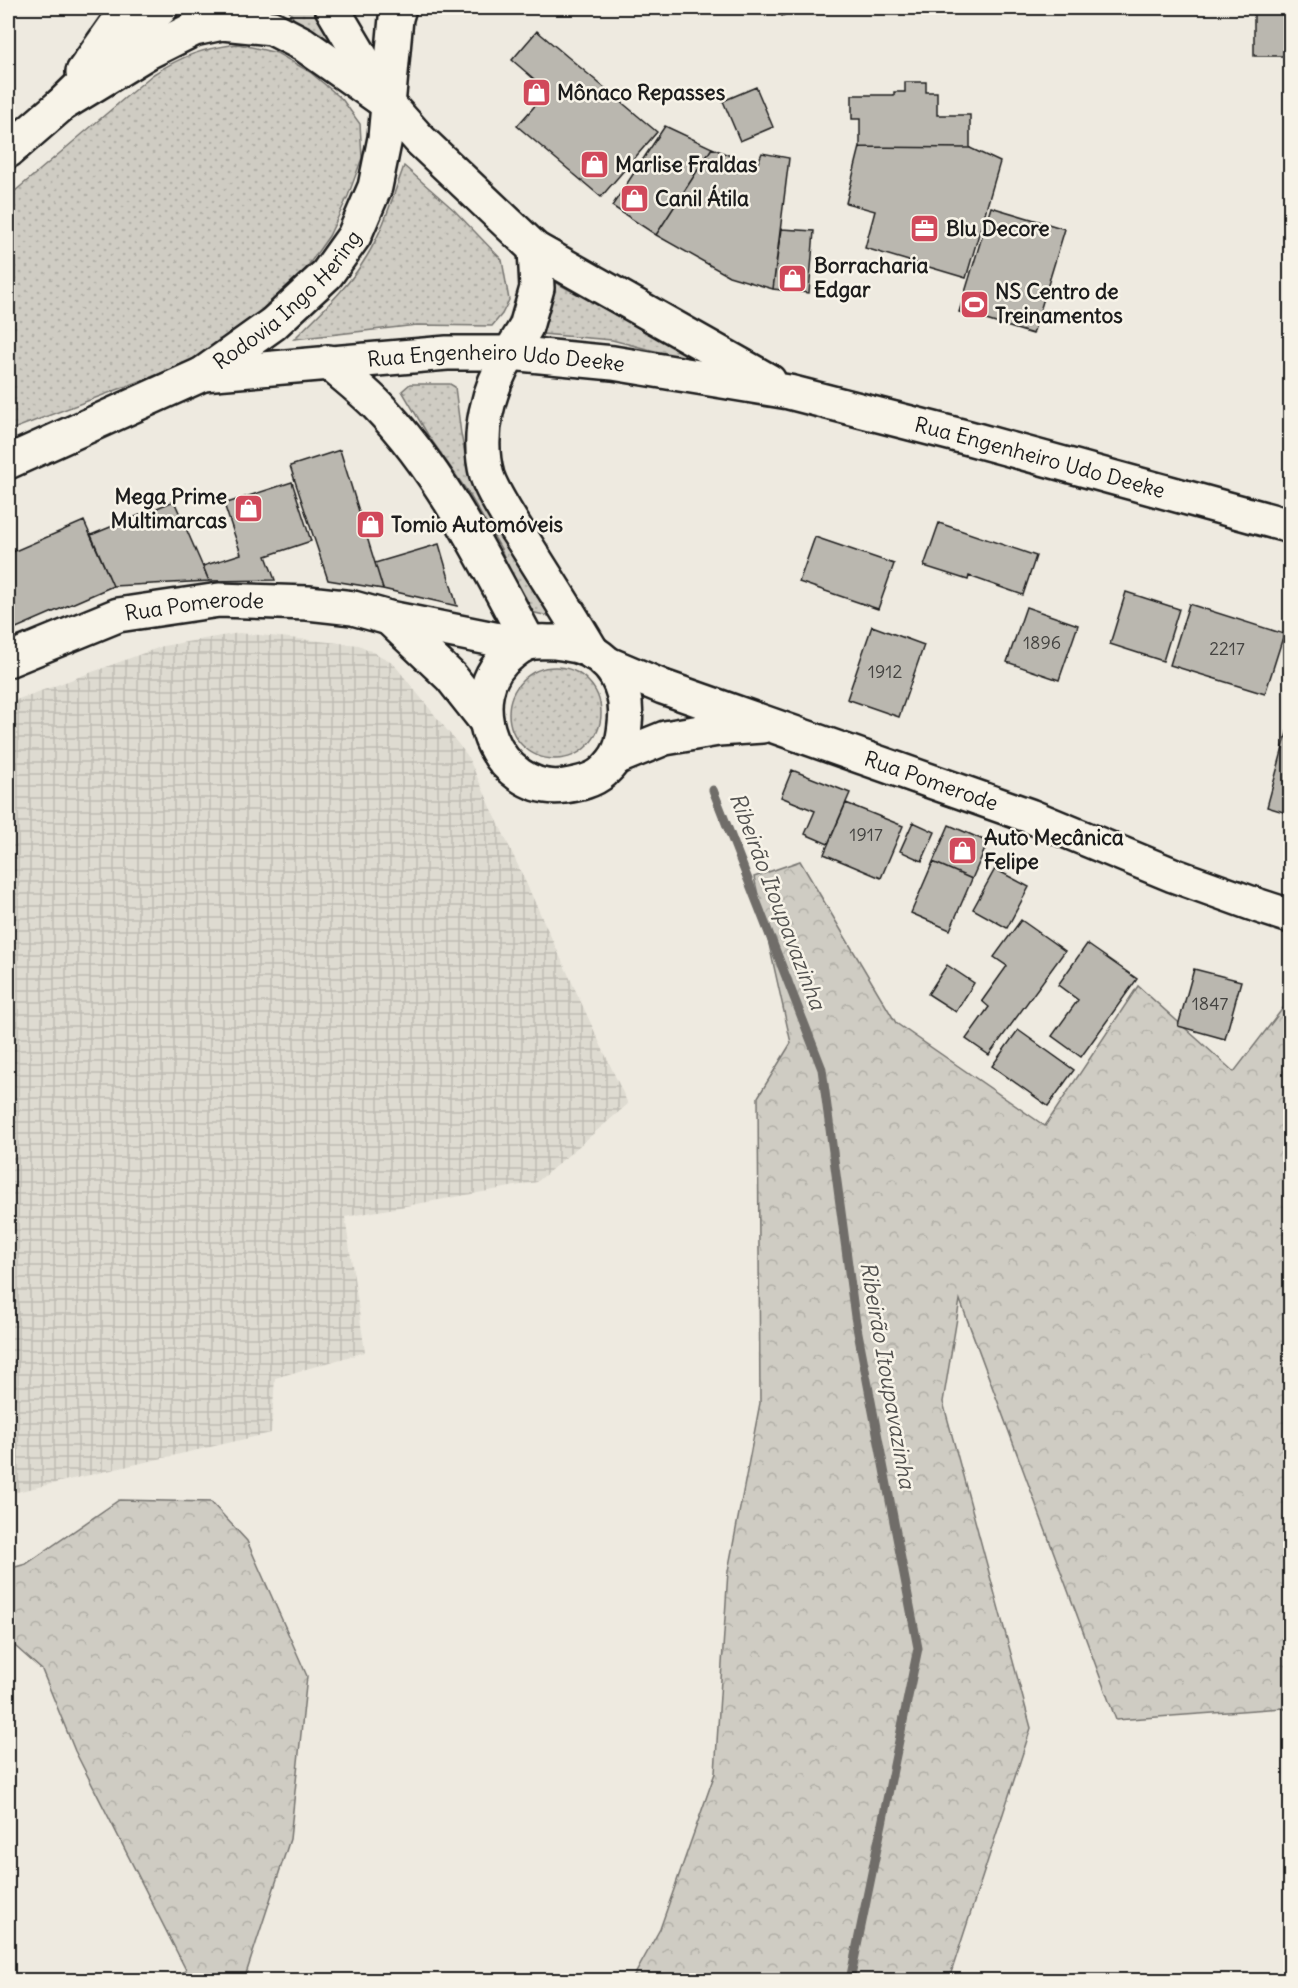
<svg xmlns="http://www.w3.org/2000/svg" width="1298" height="1988" font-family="Delius,sans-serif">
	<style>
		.industrial { fill: url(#industrial-grid) }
		.grass { fill: url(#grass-dots); stroke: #767470; stroke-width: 1.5 }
		.forest { fill: url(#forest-crowns); stroke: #767470; stroke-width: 1.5 }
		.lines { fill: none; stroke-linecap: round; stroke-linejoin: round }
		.stream { stroke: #6f6d69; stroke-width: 9 }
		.building { fill: #bab7af; stroke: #1c1c1c; stroke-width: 1.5 }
		.tertiary-casing { stroke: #1c1c1c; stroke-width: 38 }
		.primary-casing { stroke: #1c1c1c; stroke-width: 38 }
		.trunk-casing { stroke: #1c1c1c; stroke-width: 38 }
		.tertiary { stroke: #f7f3e8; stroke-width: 33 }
		.primary { stroke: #f7f3e8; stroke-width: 33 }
		.trunk { stroke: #f7f3e8; stroke-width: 33 }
		.labels { text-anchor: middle; stroke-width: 5; stroke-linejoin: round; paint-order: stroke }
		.number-label { font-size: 18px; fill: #444341 }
		.poi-label { font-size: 21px; font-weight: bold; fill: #1c1c1c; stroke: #f7f3e8; text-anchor: start }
		.street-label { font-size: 21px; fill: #1c1c1c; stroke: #f7f3e8 }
		.water-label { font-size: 22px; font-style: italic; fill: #535250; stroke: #f7f3e8 }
	</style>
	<defs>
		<pattern id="industrial-grid" width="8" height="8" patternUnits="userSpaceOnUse" patternTransform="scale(1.5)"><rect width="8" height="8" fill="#dedbd1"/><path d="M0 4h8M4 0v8" fill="none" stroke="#bebbb3"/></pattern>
		<pattern id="grass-dots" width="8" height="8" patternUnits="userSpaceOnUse" patternTransform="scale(1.5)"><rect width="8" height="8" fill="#cfccc3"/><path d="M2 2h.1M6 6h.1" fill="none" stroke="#b1afa7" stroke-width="1.8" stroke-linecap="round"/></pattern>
		<pattern id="forest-crowns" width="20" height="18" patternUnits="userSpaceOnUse" patternTransform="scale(1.5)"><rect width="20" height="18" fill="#cfccc3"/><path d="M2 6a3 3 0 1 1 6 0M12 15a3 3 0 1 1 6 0" fill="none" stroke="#b1afa7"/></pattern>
	</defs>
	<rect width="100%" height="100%" fill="#eeeae0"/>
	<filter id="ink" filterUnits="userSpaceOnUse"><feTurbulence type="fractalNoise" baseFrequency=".0167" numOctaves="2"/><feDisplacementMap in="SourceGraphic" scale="12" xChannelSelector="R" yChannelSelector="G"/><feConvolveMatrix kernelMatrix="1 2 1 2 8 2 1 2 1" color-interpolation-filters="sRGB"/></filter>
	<g filter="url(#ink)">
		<path class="industrial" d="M239,633L359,645L392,662L467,755L628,1104L537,1182L345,1217L365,1352L275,1378L271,1433L8,1494V703L163,646Z"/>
		<path class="grass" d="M287,8H317L339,48L294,19Z
			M238,44L277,53L310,72L342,99L360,124L362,158L348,196L329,236L295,284L246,327L188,363L8,431V197L152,75C184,55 201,49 238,44Z
			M404,166L454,210L502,260L509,300L502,314L492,326L417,325L294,339C320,313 348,288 367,256C384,228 393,196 404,166Z
			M549,279L710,365L612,340L542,334L549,309Z
			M410,384H450L455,387L461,434L469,474L481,504L557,618L527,611L500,547L469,494L428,435L402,391Z
			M509 713a46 46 0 1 1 92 0a46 46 0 1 1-92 0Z"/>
		<path class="forest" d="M800,861L896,1023L1045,1126L1138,986L1234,1072L1290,999V1711L1283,1708L1116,1720L960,1300L943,1402L1031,1728L949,1979L951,1980H632L660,1929L715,1773L728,1571L760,1403L758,1097L791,1043L754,877Z
			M119,1500L211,1502L247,1541L307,1676L290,1839L244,1980H171L186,1970L75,1751L42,1670L8,1640V1569L26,1564Z"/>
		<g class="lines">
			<path class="stream" d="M713,790L822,1069L855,1317L918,1648L850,1980"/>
		</g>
		<path class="building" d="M778,8H800L782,16Z
			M1254,8H1290V56H1254Z
			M537,31L657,132L601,197L517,126L548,91L512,60Z
			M905,82H926V92H937V115H970V148L860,147V119H852V95H894V92H905Z
			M756,87L773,127L740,141L723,101Z
			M665,126L712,148L656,235L612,206Z
			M860,147L970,148L1000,162L966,278L865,248L875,211L846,203Z
			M712,148L756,167L762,153L789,158L773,289L729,276L656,235Z
			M991,207L1065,229L1033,334L959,312Z
			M781,229L814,231L809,293L773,289Z
			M340,450L375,563L383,589L328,580L290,466Z
			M292,482L311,541L266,556L275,580L209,581L203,566L241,554L224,504Z
			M174,501L209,581L113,586L91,535Z
			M84,521L113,586L14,629L8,613V554Z
			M939,523L1036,556L1023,595L969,576L968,580L924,566Z
			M815,537L894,564L878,609L799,582Z
			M439,544L457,606L383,589L375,563Z
			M1126,592L1179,609L1163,661L1110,644Z
			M1189,604L1284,634L1265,694L1170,665Z
			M1026,607L1078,625L1059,680L1007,662Z
			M872,626L924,645L899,717L847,699Z
			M1290,722V814L1267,807Z
			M792,770L850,793L828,844L805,834L815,811L781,797Z
			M846,803L903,826L881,878L824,854Z
			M913,822L935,832L922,861L900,851Z
			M949,825L988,842L972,879L933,862Z
			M933,862L972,879L950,930L911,913Z
			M995,869L1029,887L1007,928L973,909Z
			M1021,920L1065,951L989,1055L966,1039L989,1007L982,1001L1007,966L994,957Z
			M1087,944L1137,979L1081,1057L1052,1036L1078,1000L1058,985Z
			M947,965L974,983L956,1012L928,994Z
			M1194,969L1241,981L1225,1039L1178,1026Z
			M1018,1030L1074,1070L1048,1106L992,1066Z"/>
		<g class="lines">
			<defs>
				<g id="tertiary">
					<path d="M83,72L128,8"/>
					<path d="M510,353C488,388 476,435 487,476C493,494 512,523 523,540C546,577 570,614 593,653"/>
					<path d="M328,362C344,376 361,389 376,404C442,472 485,561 529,643"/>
					<path d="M391,620L451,677L485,720"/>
					<path d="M555,642C562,643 570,644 577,646C613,656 629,689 625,724C623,746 619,757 603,772C593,781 578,784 565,786C496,796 455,694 512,653C517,649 522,645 528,643C536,641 546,642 555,642Z"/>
					<path id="s1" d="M8,660L118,615L219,600L308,603L353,608L389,618L524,645"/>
					<path id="s2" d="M606,663L663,687L1030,816L1173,875L1259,906L1290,916"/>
					<path d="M618,757L665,738L718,729L762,726"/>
				</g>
				<g id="primary">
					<path d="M388,104L420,140L535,249L769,381"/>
					<path d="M510,353L526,327L537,288L535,249"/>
					<path id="s3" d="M203,374L447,353H510L613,363L789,392L969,438L1290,526"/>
				</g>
				<g id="trunk">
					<path d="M332,8L383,94"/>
					<path d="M61,105L148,52L194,29L222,23L272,28L303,44L388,104"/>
					<path d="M8,151L61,105L161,8"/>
					<path id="s4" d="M8,462L203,374L273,324L327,274L354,236L375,187L385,138L396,18L399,8"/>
				</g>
			</defs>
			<use href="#tertiary" class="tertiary-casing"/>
			<use href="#primary" class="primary-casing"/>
			<use href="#trunk" class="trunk-casing"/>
			<use href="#tertiary" class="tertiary"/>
			<use href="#primary" class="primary"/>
			<use href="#trunk" class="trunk"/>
		</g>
	</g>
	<defs>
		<symbol id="shop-square" viewBox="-11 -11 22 22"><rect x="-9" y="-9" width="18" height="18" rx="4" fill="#d1495b" stroke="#f7f3e8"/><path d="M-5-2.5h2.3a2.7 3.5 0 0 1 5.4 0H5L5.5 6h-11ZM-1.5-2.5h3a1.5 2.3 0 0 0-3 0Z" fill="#fff"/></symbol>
		<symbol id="office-square" viewBox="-11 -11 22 22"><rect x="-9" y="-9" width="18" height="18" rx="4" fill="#d1495b" stroke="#f7f3e8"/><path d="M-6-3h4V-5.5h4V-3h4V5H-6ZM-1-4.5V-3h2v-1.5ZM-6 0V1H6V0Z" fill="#fff"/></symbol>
		<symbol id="stadium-square" viewBox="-11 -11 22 22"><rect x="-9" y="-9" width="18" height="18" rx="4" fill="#d1495b" stroke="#f7f3e8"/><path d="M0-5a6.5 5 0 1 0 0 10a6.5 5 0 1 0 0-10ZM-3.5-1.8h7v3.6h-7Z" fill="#fff"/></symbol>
	</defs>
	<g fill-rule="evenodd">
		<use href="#shop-square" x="520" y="76" width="33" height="33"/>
		<use href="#shop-square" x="578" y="148" width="33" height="33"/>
		<use href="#shop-square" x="618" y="182" width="33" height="33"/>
		<use href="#office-square" x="908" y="212" width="33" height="33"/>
		<use href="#shop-square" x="776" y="262" width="33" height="33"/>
		<use href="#stadium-square" x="958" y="288" width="33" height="33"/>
		<use href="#shop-square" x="232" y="492" width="33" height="33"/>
		<use href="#shop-square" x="354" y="508" width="33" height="33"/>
		<use href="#shop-square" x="946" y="834" width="33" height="33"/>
	</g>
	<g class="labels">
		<g class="number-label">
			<text x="1042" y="649">1896</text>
			<text x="1227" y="655">2217</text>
			<text x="885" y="678">1912</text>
			<text x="866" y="841">1917</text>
			<text x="1210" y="1010">1847</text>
		</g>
		<g class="poi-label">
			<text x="557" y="100">Mônaco Repasses</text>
			<text x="615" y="172">Marlise Fraldas</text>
			<text x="655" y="206">Canil Átila</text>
			<text x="946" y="236">Blu Decore</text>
			<text x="814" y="273">Borracharia<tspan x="814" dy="24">Edgar</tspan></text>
			<text x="995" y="299">NS Centro de<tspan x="995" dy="24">Treinamentos</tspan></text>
			<text x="227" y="504" text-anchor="end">Mega Prime<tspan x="227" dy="24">Multimarcas</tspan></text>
			<text x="391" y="532">Tomio Automóveis</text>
			<text x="984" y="845">Auto Mecânica<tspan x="984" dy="24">Felipe</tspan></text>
		</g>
		<g class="street-label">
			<text dy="7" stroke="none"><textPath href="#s4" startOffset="327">Rodovia Ingo Hering</textPath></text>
			<text dy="7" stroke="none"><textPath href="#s3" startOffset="294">Rua Engenheiro Udo Deeke</textPath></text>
			<text dy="7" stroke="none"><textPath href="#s3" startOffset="849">Rua Engenheiro Udo Deeke</textPath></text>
			<text dy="7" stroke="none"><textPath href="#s1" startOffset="196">Rua Pomerode</textPath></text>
			<text dy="7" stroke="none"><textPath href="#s2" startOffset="346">Rua Pomerode</textPath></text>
		</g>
		<g class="water-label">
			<text transform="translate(778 901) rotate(69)" y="8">Ribeirão Itoupavazinha</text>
			<text transform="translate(888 1375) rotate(80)" y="8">Ribeirão Itoupavazinha</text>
		</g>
	</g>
	<rect width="1298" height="1988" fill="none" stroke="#f7f3e8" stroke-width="30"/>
	<rect x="15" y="15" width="1268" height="1958" fill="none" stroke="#1c1c1c" stroke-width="2" filter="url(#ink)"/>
</svg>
